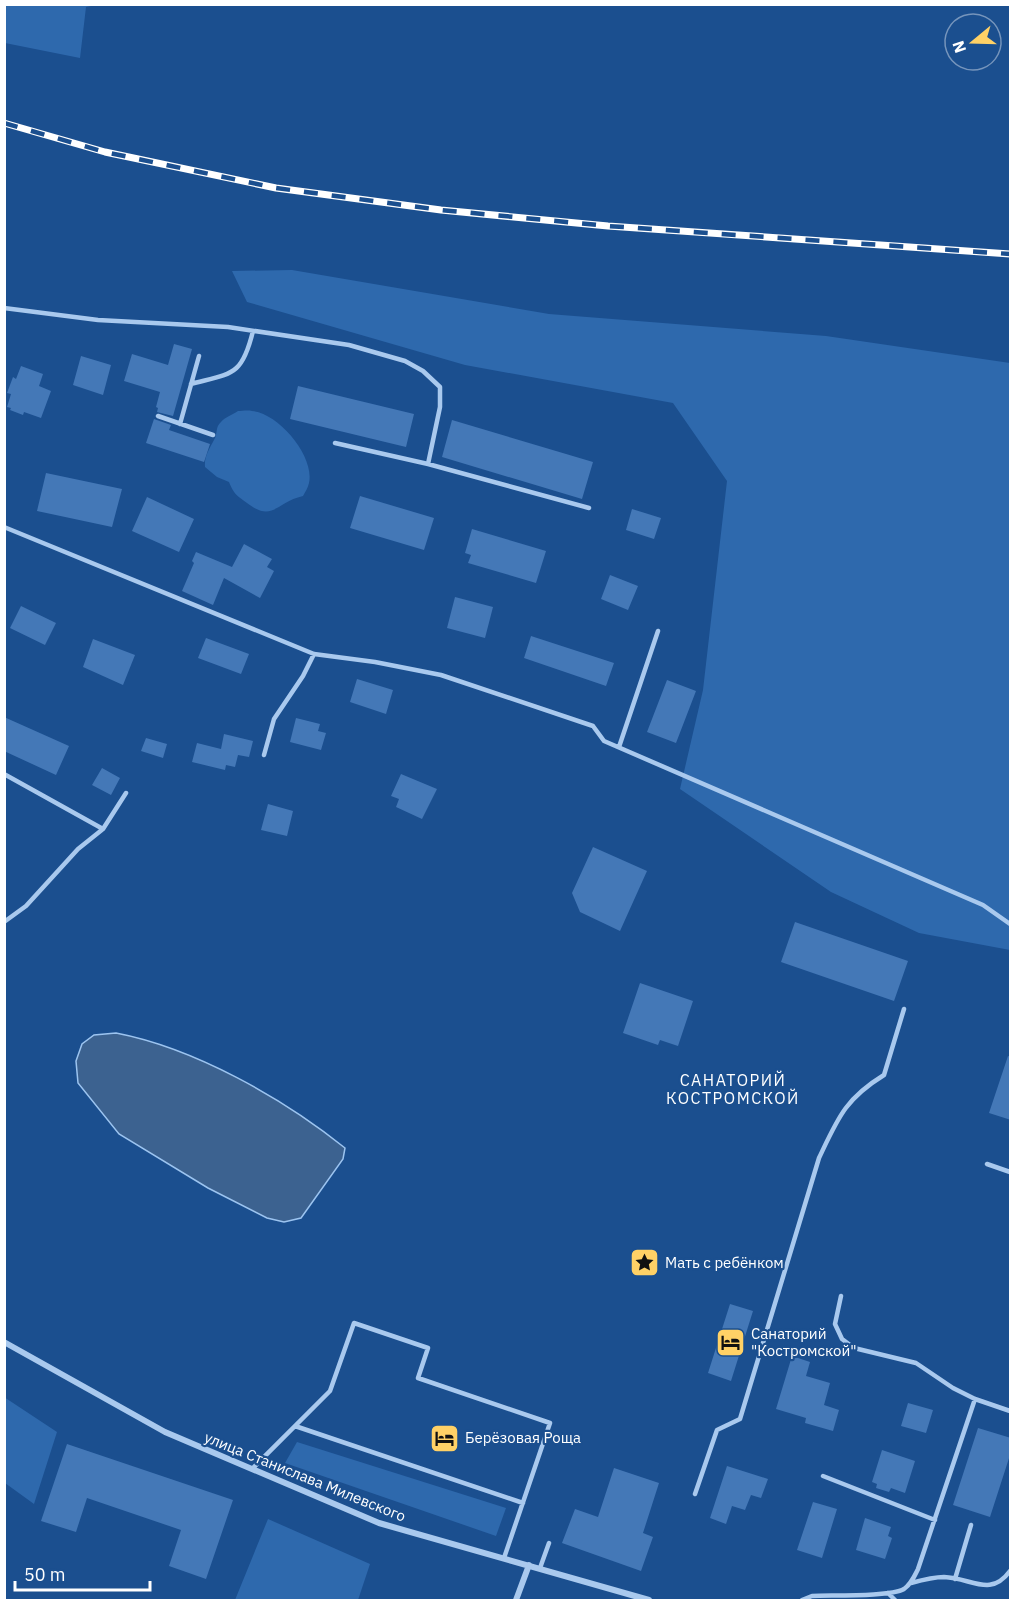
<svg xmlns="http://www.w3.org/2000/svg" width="1015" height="1605" font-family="'IBM Plex Sans',sans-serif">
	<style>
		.green { fill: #2e69ad }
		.water { fill: #3c6290; stroke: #9cc4f0; stroke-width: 1.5 }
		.building { fill: #4478b7 }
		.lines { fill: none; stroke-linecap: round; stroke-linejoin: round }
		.service { stroke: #a9c9ee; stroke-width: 4.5 }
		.minor { stroke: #a9c9ee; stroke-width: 6 }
		.rail-casing { stroke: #fff; stroke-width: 7 }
		.rail { stroke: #1b4f8f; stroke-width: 4.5; stroke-dasharray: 14; stroke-linecap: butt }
		.labels { text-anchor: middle; stroke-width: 4.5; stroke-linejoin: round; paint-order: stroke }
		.poi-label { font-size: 15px; fill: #fff; stroke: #1b4f8f; text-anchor: start }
		.street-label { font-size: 15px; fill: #fff; stroke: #1b4f8f }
		.neighbourhood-label { font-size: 16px; letter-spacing: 1.5px; fill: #fff; stroke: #1b4f8f }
	</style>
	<rect width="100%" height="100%" fill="#1b4f8f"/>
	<path class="green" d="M4,5H96L86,7L80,58L5,43Z
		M292,270L549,314L826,336L1010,363V950L919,933L831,892L680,789L703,690L727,481L673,403L465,365L247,302L232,271Z
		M238,411C242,411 248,410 252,411C278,413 315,456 309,483C308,488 305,492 303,496C276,502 273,523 247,503C236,495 234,494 229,482L217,477L205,467C204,456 210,448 214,440C218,433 215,427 221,422C225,417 232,415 238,411Z
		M4,1397L57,1432L34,1504L5,1483Z
		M297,1442L506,1508L496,1536L285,1463Z
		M268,1519L370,1564L358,1600H235Z"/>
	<path class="water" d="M116,1033C194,1048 283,1098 345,1148L343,1159L301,1218L284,1222L267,1218L208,1188L119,1134L78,1083L76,1061L82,1044L94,1035Z"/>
	<path class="building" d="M174,344L192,349L173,416L157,412L158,408L156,407L160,392L124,381L132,354L168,365Z
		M81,356L111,365L103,395L73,385Z
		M21,366L43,374L39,386L51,391L41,418L24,412L23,415L10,410L11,408L7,407L11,394L7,393L13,377L16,379Z
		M298,386L414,414L406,447L290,419Z
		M154,419L171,425L169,430L210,444L204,462L146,443Z
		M452,420L593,462L582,499L442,457Z
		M46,473L122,489L112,527L37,511Z
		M360,496L434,518L424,550L350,528Z
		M147,497L194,519L179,552L132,531Z
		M632,509L661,518L654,539L626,530Z
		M472,529L546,551L536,583L468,563L471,555L465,553Z
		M244,544L272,559L267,567L274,571L260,598L224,578L213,605L182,591L194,563L192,561L196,552L232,567Z
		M610,575L638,586L628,610L601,599Z
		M455,597L493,607L485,638L447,628Z
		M21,606L56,623L45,645L10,628Z
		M531,636L614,663L606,686L524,658Z
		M206,638L249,654L241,674L198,658Z
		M93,639L135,655L123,685L83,667Z
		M357,679L393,690L386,714L350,702Z
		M667,680L696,691L676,743L647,732Z
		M4,717L69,746L56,775L4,751Z
		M296,718L320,724L318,731L326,733L321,750L290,742Z
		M224,734L253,741L249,757L238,755L235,767L226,765L225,770L192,762L197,743L221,749Z
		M146,738L167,744L163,758L141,751Z
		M102,768L120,778L111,795L92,785Z
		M401,774L437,789L422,819L396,807L399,799L391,796Z
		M268,804L293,811L287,836L261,830Z
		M593,847L647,871L620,931L580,912L572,893Z
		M795,922L908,961L894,1001L781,962Z
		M640,983L693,1001L678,1046L660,1040L658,1045L623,1033Z
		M1008,1056L1011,1057V1120L989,1113Z
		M730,1304L753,1311L731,1381L708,1373Z
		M792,1356L810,1362L806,1376L830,1383L824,1405L839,1410L833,1431L805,1423L806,1418L776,1409Z
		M908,1403L933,1410L926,1433L901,1426Z
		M978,1428L1011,1438V1452L990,1517L953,1505Z
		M67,1444L233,1500L206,1579L169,1566L181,1530L87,1498L76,1532L41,1521Z
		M882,1450L915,1461L905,1493L891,1488L889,1492L876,1488L877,1484L872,1482Z
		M727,1466L768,1479L761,1498L751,1495L745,1510L732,1506L726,1524L710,1518Z
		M614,1468L659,1483L643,1533L653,1537L641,1571L562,1543L575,1509L598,1517Z
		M813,1502L837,1509L822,1558L797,1550Z
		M865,1518L891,1527L888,1536L892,1538L885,1559L856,1550Z"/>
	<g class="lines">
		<path class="service" d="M4,308L98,320L228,327L349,345L405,361L423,371L440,387V407L428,464
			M191,384C233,373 242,376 253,331
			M158,416L213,435
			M180,424L199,356
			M335,443L428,464L589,508
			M4,527L314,654L375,662L441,675L593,726L604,741L983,905L1010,924
			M619,747L658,631
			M264,755L274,719L303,676L314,654
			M4,774L103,829
			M4,922L26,906L78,849L103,829L126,793
			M987,1164L1010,1172
			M841,1296L835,1324L842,1339L854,1348L916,1363L953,1388L975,1399L1010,1411
			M295,1426L523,1503
			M252,1469L330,1391L354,1323L428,1348L418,1378L550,1423L504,1558
			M823,1476L935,1520
			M695,1494L717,1430L740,1419L819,1158C838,1118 845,1099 884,1075L904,1009
			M540,1568L549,1543
			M955,1579L971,1525
			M911,1583C922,1580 933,1577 944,1577C972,1578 990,1598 1010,1571
			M888,1593L895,1600
			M802,1600L812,1596C831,1595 890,1597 904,1589C911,1584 914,1577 918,1569L975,1399"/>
		<path class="minor" d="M4,1342L165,1432L379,1523L649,1600
			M516,1600L529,1565"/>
		<defs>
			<path id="rail" d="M4,123L105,152L276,188L441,210L608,226L1010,254"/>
		</defs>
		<use href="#rail" class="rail-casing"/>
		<use href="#rail" class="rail"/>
	</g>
	<defs>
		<symbol id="sight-square" viewBox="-11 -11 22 22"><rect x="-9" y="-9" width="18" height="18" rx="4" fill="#ffd166" stroke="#1b4f8f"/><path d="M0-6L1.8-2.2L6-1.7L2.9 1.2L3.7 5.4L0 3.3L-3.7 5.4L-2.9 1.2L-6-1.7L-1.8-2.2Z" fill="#111"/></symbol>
		<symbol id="hotel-square" viewBox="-11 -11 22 22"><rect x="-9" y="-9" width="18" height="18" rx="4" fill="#ffd166" stroke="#1b4f8f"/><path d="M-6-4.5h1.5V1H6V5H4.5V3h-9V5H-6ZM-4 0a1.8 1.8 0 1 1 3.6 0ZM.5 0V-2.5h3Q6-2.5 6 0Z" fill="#111"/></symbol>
	</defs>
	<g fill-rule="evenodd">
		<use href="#sight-square" x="628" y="1246" width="33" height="33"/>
		<use href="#hotel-square" x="714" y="1326" width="33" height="33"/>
		<use href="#hotel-square" x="428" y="1422" width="33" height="33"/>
	</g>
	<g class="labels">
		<g class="poi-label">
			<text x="665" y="1268">Мать с ребёнком</text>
			<text x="751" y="1339">Санаторий<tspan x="751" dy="17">"Костромской"</tspan></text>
			<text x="465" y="1443">Берёзовая Роща</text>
		</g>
		<g class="street-label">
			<text transform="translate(305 1477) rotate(22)" y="5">улица Станислава Милевского</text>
		</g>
		<g class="neighbourhood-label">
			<text x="733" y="1086">САНАТОРИЙ<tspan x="733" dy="18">КОСТРОМСКОЙ</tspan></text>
		</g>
	</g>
	<rect width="1015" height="1605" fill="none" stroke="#ffffff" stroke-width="12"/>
	<g transform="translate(973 42) rotate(251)"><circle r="28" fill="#1b4f8f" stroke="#7695bc" stroke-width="1.5"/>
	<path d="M0-4.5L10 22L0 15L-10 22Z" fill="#ffd166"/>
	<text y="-9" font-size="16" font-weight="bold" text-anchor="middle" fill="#ffffff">N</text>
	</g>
	<path d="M15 1581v9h135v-9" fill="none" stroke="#ffffff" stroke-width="3"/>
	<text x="24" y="1581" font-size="18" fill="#ffffff" stroke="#1b4f8f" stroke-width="4.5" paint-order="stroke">50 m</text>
</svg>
